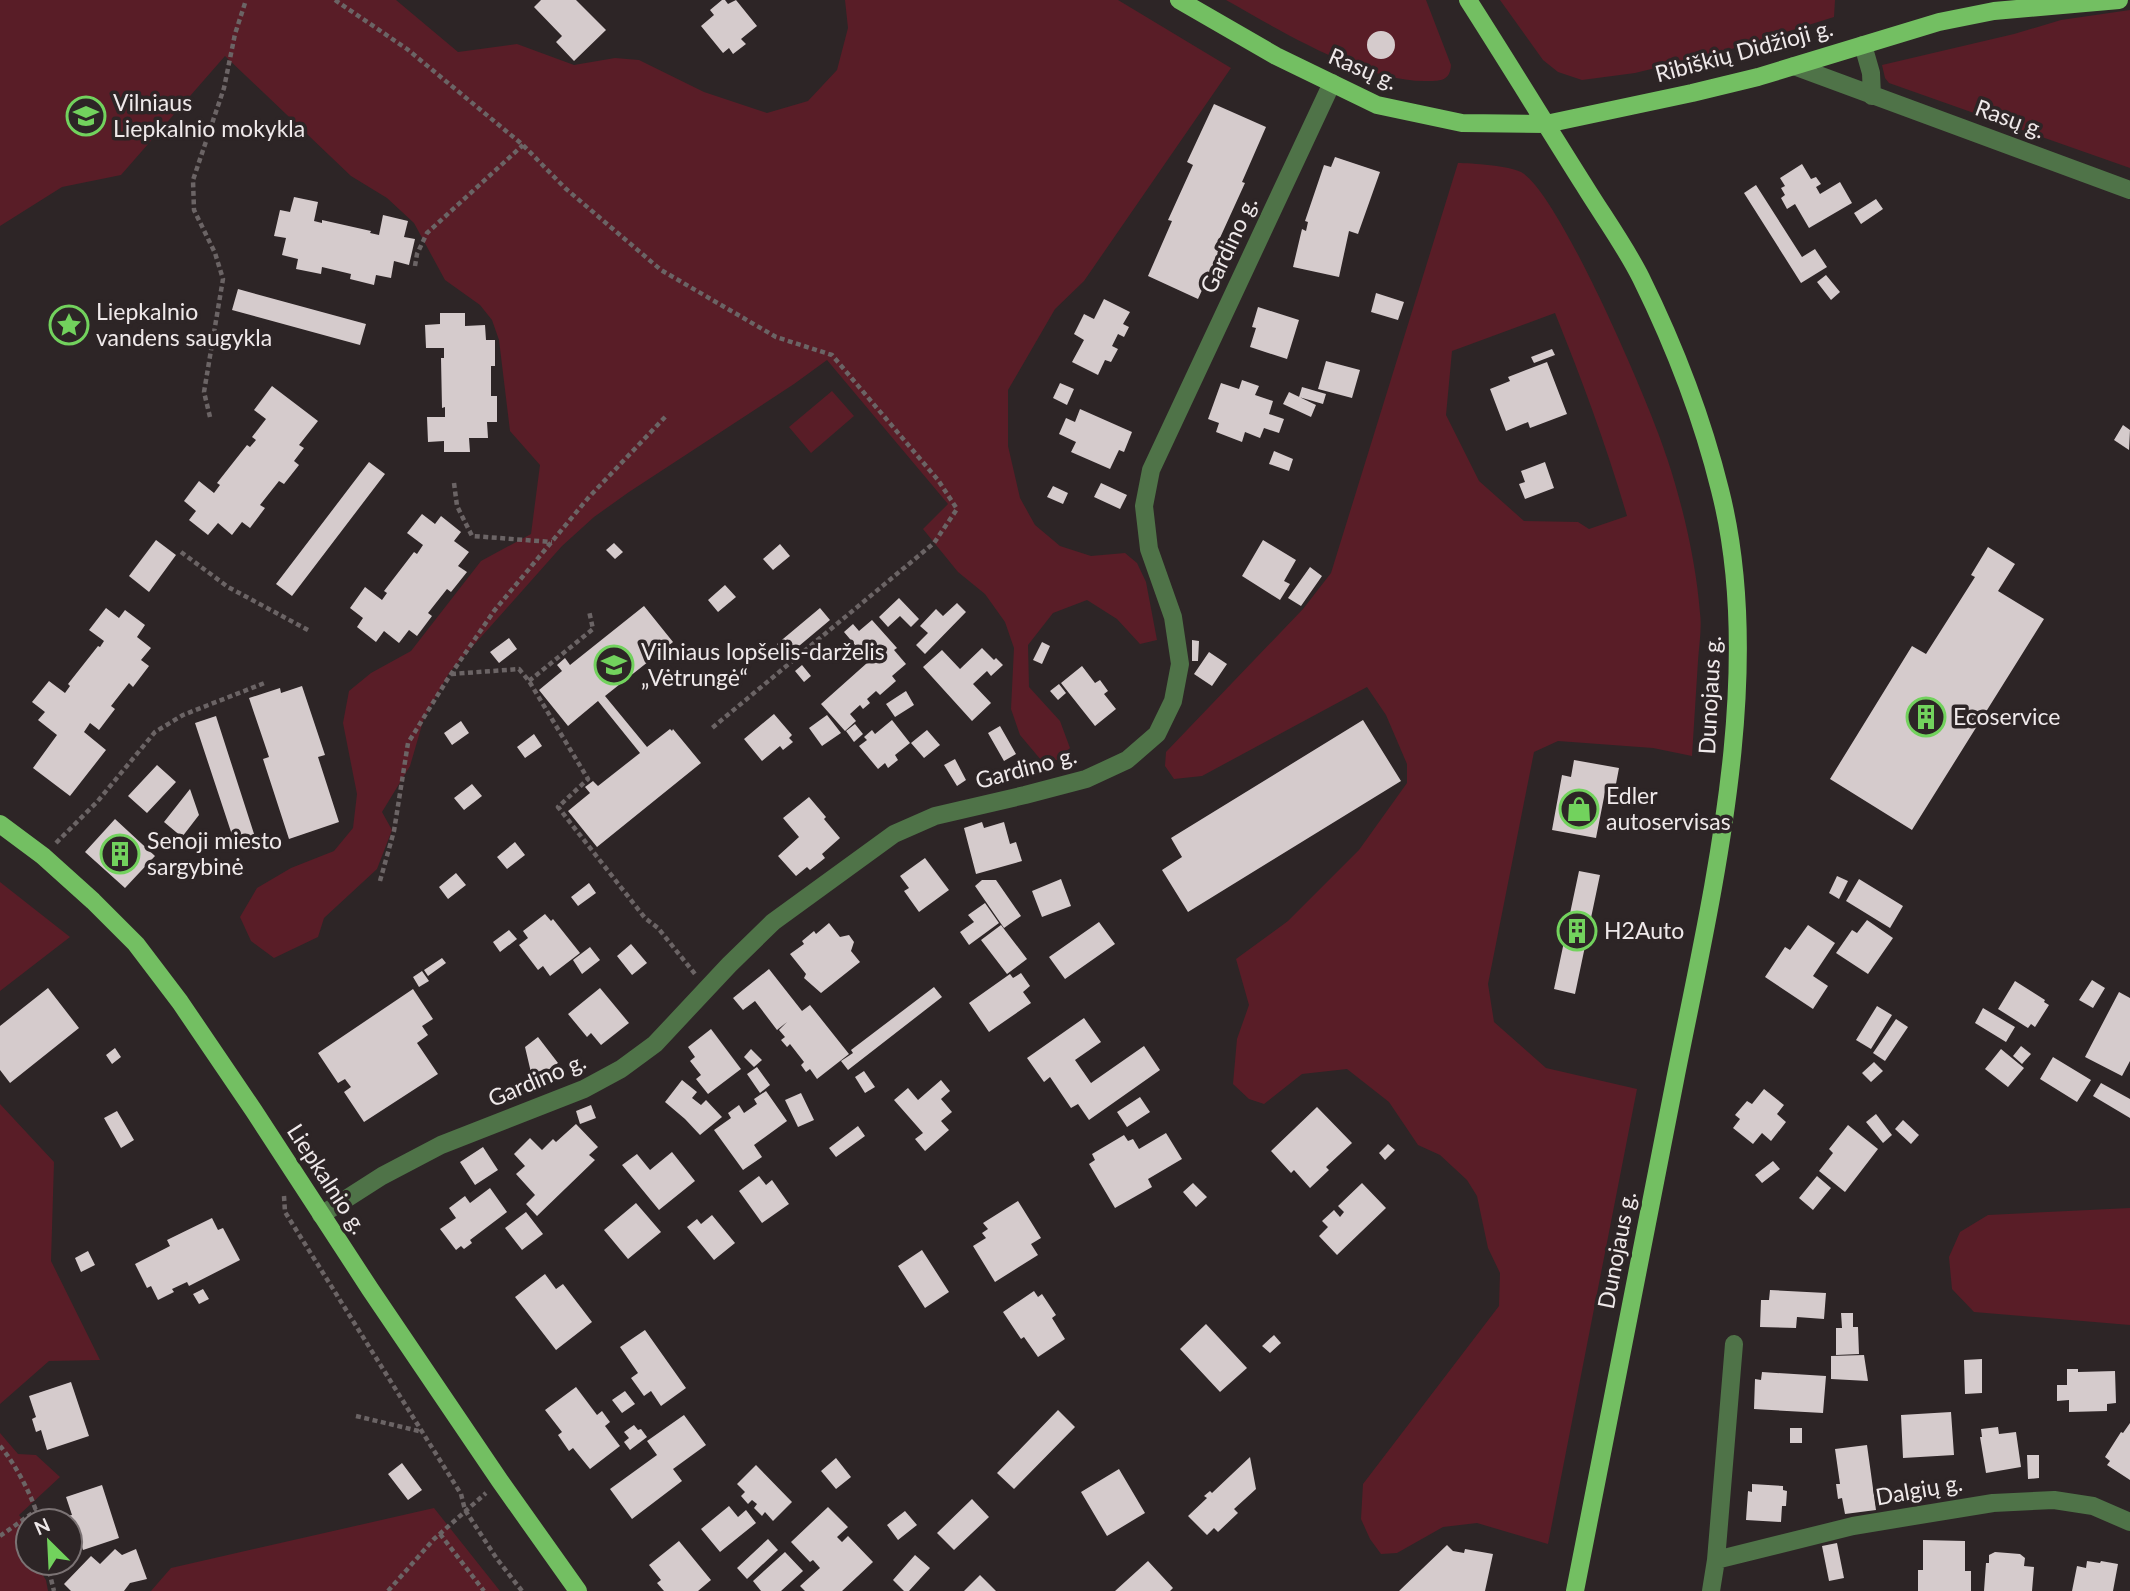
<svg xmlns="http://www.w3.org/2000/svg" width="2130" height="1591" font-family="Lato,sans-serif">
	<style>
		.green { fill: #591d27; fill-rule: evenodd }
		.building { fill: #d5cbcc }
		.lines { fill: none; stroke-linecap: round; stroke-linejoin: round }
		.path { stroke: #6b6465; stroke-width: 4.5; stroke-dasharray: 5 3.5; stroke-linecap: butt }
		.minor { stroke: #4f7348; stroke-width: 18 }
		.major { stroke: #73bf62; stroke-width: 18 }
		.labels { text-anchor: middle; stroke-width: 7; stroke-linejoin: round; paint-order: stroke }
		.street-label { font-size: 23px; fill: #efe9ea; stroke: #2d2526 }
		.poi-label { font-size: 23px; fill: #efe9ea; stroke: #2d2526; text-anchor: start }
	</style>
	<rect width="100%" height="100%" fill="#2d2526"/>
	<path class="green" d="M0,0H396L458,52L517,44L574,65L615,58L639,60L704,92L767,113L808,101L837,70L848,28L845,0H1118L1231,68L1084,281L1055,309L1008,390V446L1020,498L1035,525L1060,546L1091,556L1125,553L1137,563L1146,582L1157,640L1140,644L1117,619L1087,600L1053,613L1028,645L1029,687L1060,721L1070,748L1058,760H1041L1020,735L1011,709L1014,648L1005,622L985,594L958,572L923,529L948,504L827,360L794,384L629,492L594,517L562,546L449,673L424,718L410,766L382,812L392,830L377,869L324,918L318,937L274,958L251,941L240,917L257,888L291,868L334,851L353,828L357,794L343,723L349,691L371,673L411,651L481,561L531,534L540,465L510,431L499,340L492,320L480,305L445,280L414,223L387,198L351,176L225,56L121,175L62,187L0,226Z
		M1226,0H1426L1451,65C1450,82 1439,81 1424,81C1361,80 1281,31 1226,0Z
		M1500,0H1835L1834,17L1725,51L1635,73L1582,80L1558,72L1543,60Z
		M2130,10V168L1889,83L1885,78L1882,65L2014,34L2061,20Z
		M1458,163C1471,163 1510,166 1521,172C1559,192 1652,409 1667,458C1683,506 1696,562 1700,613C1702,628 1699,645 1698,661C1696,692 1694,724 1692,756L1653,748L1558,741L1534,752L1488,984L1494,1022L1546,1068L1637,1089L1548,1544L1477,1523L1443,1527L1397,1553L1381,1554L1370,1539L1361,1519L1363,1484L1499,1306L1500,1273L1488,1248L1477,1196L1467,1180L1440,1155L1418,1145L1389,1102L1347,1069L1302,1074L1264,1104L1249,1099L1233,1084L1237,1039L1249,1005L1236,959L1288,921L1359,850L1407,783V764L1386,715L1367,687L1202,776L1174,779L1165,766L1166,752L1303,609L1331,573ZM1555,313C1582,380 1607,447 1627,516L1589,529L1578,522L1524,521L1479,481L1446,415L1452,351Z
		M832,391L854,416L811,453L789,427Z
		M0,882L70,937L0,991Z
		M0,1104L54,1162L51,1261L100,1360L49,1361L0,1404Z
		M2130,1208V1325L1974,1312L1952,1289L1949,1257L1960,1232L1988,1215Z
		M0,1433L18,1454L36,1455L60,1477L19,1515L28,1527L26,1551L28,1563H35L46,1580L48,1591H0Z
		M434,1508L500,1591H151L171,1568Z"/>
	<path class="building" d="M541,0H576L606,30L574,61L556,42L562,36L534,7Z
		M722,0H725L728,4L736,0L757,26L741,39L746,44L733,54L729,48L723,53L701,26L714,15L710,10Z
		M1367 45a14 14 0 1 1 28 0a14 14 0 1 1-28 0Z
		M1214,104L1266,127L1242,182L1245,183L1219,240L1224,242L1198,299L1148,276L1172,221L1168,220L1193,165L1187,162Z
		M1335,157L1380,172L1358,234L1349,231L1339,277L1293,267L1302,229L1306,231L1308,222L1305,221L1324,165L1331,167Z
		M1802,164L1811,179L1816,177L1821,184L1816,187L1820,194L1840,182L1852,203L1809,228L1795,204L1787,209L1781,198L1785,195L1781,188L1785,186L1780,178Z
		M1756,185L1802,257L1815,249L1827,267L1801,283L1744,193Z
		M294,197L318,202L314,221L322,223V220L371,231L370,233L379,235L383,215L408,221L404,237L415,239L409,265L394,261L391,278L376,275L374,285L350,279L351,274L322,267L321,274L296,269L298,259L282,255L286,238L274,236L280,210L290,212Z
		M1876,199L1883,209L1861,224L1854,213Z
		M1826,275L1840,292L1831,300L1817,282Z
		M238,289L366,324L360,345L232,310Z
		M1376,293L1404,302L1398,320L1371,312Z
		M1104,299L1130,312L1123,324L1129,327L1124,337L1118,334L1112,346L1118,349L1111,362L1105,360L1098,375L1072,362L1084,340L1074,334L1084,314L1094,319Z
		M1258,307L1299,320L1287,359L1250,347L1256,328L1252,327Z
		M440,313H465V326L485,325L486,340H495V366H491V396H497V422H487L488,438H469L470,452H444V441L428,442L427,417H445V407L442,408L441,358H444V348H426L425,325L440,324Z
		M1552,349L1555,355L1534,363L1531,357Z
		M1326,361L1360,370L1352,398L1318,389Z
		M1547,362L1567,414L1530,428L1528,422L1506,431L1490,389L1510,381L1508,377Z
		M1242,380L1259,386L1255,395L1273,401L1269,414L1284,419L1279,433L1264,428L1260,438L1245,432L1242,442L1216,432L1219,423L1208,419L1221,383L1239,389Z
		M1060,383L1074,389L1067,405L1053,398Z
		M272,386L318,421L299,445L304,448L294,461L299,465L284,484L279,481L260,505L265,508L250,528L242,522L232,535L218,523L208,535L189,520L196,511L184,501L199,481L214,493L220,485L217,483L247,445L250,447L256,440L252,437L266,419L254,410Z
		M1302,387L1326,394L1323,404L1299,397Z
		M1289,392L1316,405L1311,417L1283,404Z
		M1080,409L1132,432L1124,452L1119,450L1110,469L1071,452L1076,442L1059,434L1066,418L1075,422Z
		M2123,425L2130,430L2129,450L2114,440Z
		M1274,451L1293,459L1289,471L1269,464Z
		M369,462L385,474L292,596L276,584Z
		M1545,462L1554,488L1525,499L1519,484L1525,482L1521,471Z
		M1101,483L1127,495L1120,509L1094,497Z
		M1053,486L1068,493L1063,504L1047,497Z
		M422,514L435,524L441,516L461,532L454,541L469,552L458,566L467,572L451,592L447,589L428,613L432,616L417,636L409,630L399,643L384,631L376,642L357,627L363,618L350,608L365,587L382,600L387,593L384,591L414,552L417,554L423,545L407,533Z
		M156,540L176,555L149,592L129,576Z
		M1263,540L1296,560L1284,581L1290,584L1280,600L1242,576Z
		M614,543L623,552L615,559L606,550Z
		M780,544L790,556L773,570L763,559Z
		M1988,547L2015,564L1998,591L2044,619L1912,830L1830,779L1912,646L1926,654L1975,577L1971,575Z
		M1310,567L1322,576L1301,606L1288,598Z
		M725,585L736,597L718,612L708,600Z
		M899,598L919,619L911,627L900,616L888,627L879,617Z
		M957,603L966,612L925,654L916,645L928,633L920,626L936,609L943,616Z
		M644,606L673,642L605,696L647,747L670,729L672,731L673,729L701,763L597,847L568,811L590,793L585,787L593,781L598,786L640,753L598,701L568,726L539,690L562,671L557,665L565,658L570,665Z
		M106,608L119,618L125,610L145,625L137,637L151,648L141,660L149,666L133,687L129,683L111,706L115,709L99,730L90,723L84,732L106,750L70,796L33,768L57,735L38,720L45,712L32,702L49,681L65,693L70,686L68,684L98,646L100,647L104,641L89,630Z
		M820,608L830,620L787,656L777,644Z
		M872,620L897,648L894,650L906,664L892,676L896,681L880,695L876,691L867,699L870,703L863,709L860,705L850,714L856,721L845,731L821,704L867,663L853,647L855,645L844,632L853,624L859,631Z
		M509,638L517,649L499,663L490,652Z
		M1192,640L1199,641L1198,661H1192Z
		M1042,642L1050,646L1042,664L1033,660Z
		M982,648L994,660L996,658L1003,665L991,676L987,671L973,684L991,703L972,721L923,667L942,650L960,669Z
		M1209,652L1227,664L1212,686L1194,674Z
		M802,665L811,676L804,682L795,671Z
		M1082,666L1095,683L1100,680L1108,691L1104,694L1116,709L1095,726L1061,683Z
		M1059,684L1066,693L1058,700L1050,691Z
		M302,686L325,755L318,757L339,822L289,839L263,759L269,757L249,698L280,688L281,693Z
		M906,691L914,705L895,717L886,704Z
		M774,714L792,735L789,738L793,742L783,750L780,746L762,761L744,739Z
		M827,715L841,733L822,746L809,728Z
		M216,716L256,840L236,847L195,723Z
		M892,720L910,743L895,755L898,760L888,768L885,763L878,769L859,746L867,740L864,737L872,730L875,734Z
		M1363,720L1401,781L1188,912L1162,870L1182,857L1171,838Z
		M461,721L469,733L452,745L444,733Z
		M855,724L863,734L854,742L846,731Z
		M1000,726L1016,754L1004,761L988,733Z
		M927,730L940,745L924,758L911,743Z
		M534,734L542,746L525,758L517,747Z
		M955,759L966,780L957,786L944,765Z
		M1574,760L1619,768L1615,789L1606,787L1596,838L1552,830L1562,775L1571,777Z
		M157,765L176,782L147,813L128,796Z
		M472,784L482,796L464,810L454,798Z
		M190,789L199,815L182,837L164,822Z
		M809,797L826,817L824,819L840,838L822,854L825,858L810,870L807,867L796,876L778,856L799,837L783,818Z
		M115,819L155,856L125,888L85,852Z
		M982,822L984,828L1004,822L1010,844L1016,842L1022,861L976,874L964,828Z
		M515,842L525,855L507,869L497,857Z
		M925,858L949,890L919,912L904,891L909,888L900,876Z
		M1579,871L1600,875L1575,994L1554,989Z
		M456,873L466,885L448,899L439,887Z
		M1837,876L1848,881L1839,899L1829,893Z
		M1061,879L1071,906L1042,917L1032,891Z
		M1859,879L1903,906L1890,928L1846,901Z
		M982,880H996L1021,916L1004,928L975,886Z
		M589,883L596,893L578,906L571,897Z
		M985,903L999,923L969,945L960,932L974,922L968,915Z
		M545,914L551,921L553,919L580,953L550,976L543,966L538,970L519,945L528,938L523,931Z
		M1867,920L1893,938L1868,974L1836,953L1852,930L1857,933Z
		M1099,922L1115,944L1065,979L1049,957Z
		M829,923L840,937L849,935L854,942L851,951L860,962L821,993L804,978L806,974L790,954L804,944L802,941L814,931L816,934Z
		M1001,925L1027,959L1007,974L981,940Z
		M1808,925L1835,943L1813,976L1828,986L1813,1009L1765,977L1785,947L1790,950Z
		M509,930L517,939L500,952L493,942Z
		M631,944L647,963L632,975L617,956Z
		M590,947L600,960L582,974L573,960Z
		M442,958L446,963L428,976L424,970Z
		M769,969L802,1011L810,1005L849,1054L817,1079L810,1069L806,1072L801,1065L804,1062L790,1044L787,1047L781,1040L785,1037L779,1030L787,1022L777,1030L755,1001L743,1010L733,998Z
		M422,971L429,981L419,987L413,977Z
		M1021,973L1030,986L1023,992L1031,1003L989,1032L969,1003L1010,974L1013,978Z
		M2092,980L2105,988L2093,1008L2079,1000Z
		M2015,981L2045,1000L2044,1002L2049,1005L2035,1027L2031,1024L2028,1028L1998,1009Z
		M934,987L942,997L848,1070L841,1061L853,1053L851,1050Z
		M48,988L79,1028L10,1083L0,1070V1026Z
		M600,988L629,1023L601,1045L591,1033L587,1037L568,1014Z
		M413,989L433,1019L422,1026L428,1035L417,1043L438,1074L364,1122L344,1092L351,1087L345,1079L338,1083L318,1053Z
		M2119,992L2130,998V1061L2122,1076L2085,1057Z
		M1877,1006L1892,1015L1871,1049L1856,1040Z
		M1983,1008L2015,1027L2006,1042L1975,1023Z
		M1084,1018L1101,1042L1075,1060L1091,1083L1144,1046L1160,1070L1089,1120L1078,1104L1071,1108L1050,1077L1044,1082L1027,1058Z
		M1896,1019L1908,1027L1885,1061L1873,1053Z
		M711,1029L741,1069L708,1094L696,1079L701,1075L690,1061L695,1057L688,1047Z
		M538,1037L558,1063L533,1081L525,1047Z
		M2021,1046L2031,1054L2022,1064L2013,1056Z
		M115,1048L121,1057L112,1064L106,1055Z
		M751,1049L762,1060L754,1067L744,1057Z
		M2001,1049L2024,1068L2008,1087L1985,1069Z
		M2053,1057L2091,1080L2077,1102L2040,1079Z
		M1874,1062L1883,1071L1871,1082L1862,1073Z
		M757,1067L770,1085L760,1093L747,1074Z
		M864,1071L875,1087L865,1093L855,1077Z
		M682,1080L697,1092L692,1098L701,1105L706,1100L722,1117L700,1135L685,1119L665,1102Z
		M941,1080L950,1091L941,1099L952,1112L941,1121L949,1130L925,1151L915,1139L923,1133L894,1100L908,1088L918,1100Z
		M2101,1083L2130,1099V1118L2093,1096Z
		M1764,1089L1784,1105L1777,1114L1786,1122L1771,1141L1762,1133L1753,1144L1733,1128L1740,1119L1735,1115L1747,1101L1752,1104Z
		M766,1091L787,1121L754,1145L762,1157L743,1170L714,1130L731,1118L728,1113L739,1105L744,1113L757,1104L754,1099Z
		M801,1093L814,1120L798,1127L785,1100Z
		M1140,1097L1150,1112L1127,1127L1117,1112Z
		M591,1105L596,1118L580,1124L576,1111Z
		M1317,1107L1352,1143L1326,1167L1329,1170L1310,1188L1294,1170L1291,1173L1271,1151Z
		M117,1111L134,1140L121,1148L104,1118Z
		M1876,1114L1892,1135L1883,1143L1866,1122Z
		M1903,1120L1919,1135L1911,1144L1895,1129Z
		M576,1124L598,1147L589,1155L595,1160L537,1216L526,1204L535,1195L516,1174L525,1166L514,1154L530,1138L542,1150L553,1139L556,1142Z
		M1848,1125L1878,1149L1845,1192L1819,1171L1833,1153L1829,1149Z
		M858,1126L865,1136L836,1157L829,1148Z
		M1166,1133L1182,1159L1148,1179L1152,1187L1115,1208L1089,1164L1095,1160L1092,1154L1124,1135L1128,1141L1133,1139L1139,1149Z
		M1388,1144L1395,1150L1385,1160L1379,1153Z
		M483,1147L498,1170L475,1185L460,1162Z
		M672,1152L695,1181L659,1210L622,1165L637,1154L650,1170Z
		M1773,1161L1780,1169L1762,1183L1755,1175Z
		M759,1176L766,1185L772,1180L789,1204L762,1223L739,1191Z
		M1817,1176L1831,1188L1813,1210L1799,1198Z
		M1193,1183L1207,1197L1196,1207L1183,1192Z
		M1362,1183L1386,1208L1337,1255L1319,1236L1328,1227L1322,1221L1334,1210L1340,1217L1344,1212L1338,1206Z
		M490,1188L507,1212L470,1240L472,1243L464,1249L461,1246L456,1250L440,1229L456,1218L449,1208L465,1196L470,1203Z
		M1018,1201L1041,1238L1031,1244L1038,1255L995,1282L973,1246L986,1238L982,1233L988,1229L983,1223Z
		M636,1203L661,1232L628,1259L604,1230Z
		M526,1212L543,1234L522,1250L505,1228Z
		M712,1215L735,1243L714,1260L687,1227L697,1219L701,1224Z
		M212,1218L218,1230L223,1228L240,1260L189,1286L187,1282L172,1289L174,1292L158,1300L151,1286L147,1288L135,1264L170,1246L167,1240Z
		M922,1250L949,1292L925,1308L898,1266Z
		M88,1251L95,1265L81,1272L75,1258Z
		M545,1274L556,1289L563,1284L592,1322L556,1350L515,1297Z
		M203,1289L209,1299L199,1304L193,1294Z
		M1770,1290L1826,1293L1824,1319L1797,1317L1796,1328L1760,1327L1761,1300H1769Z
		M1034,1291L1038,1297L1042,1294L1056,1315L1052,1318L1065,1339L1038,1357L1024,1337L1021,1339L1003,1312Z
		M1841,1313H1853V1327H1858L1859,1354L1836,1355V1328H1842Z
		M1206,1324L1247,1368L1220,1392L1180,1349Z
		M645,1330L686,1388L661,1406L651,1391L644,1396L631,1378L638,1373L620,1347Z
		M1274,1335L1281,1343L1270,1353L1262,1346Z
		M1864,1355L1868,1381L1831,1379V1356Z
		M1982,1359V1393L1965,1394L1964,1360Z
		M2067,1369H2078V1372L2115,1371L2116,1403L2107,1404V1411L2069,1412V1400L2057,1401V1385H2067Z
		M1762,1372L1826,1376L1823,1413L1754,1409L1755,1379L1761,1380Z
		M71,1382L89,1436L47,1450L41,1430L36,1432L32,1419L36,1417L29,1396Z
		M576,1387L597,1415L602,1411L610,1422L605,1426L620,1446L590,1469L573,1448L569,1451L558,1435L562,1432L545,1410Z
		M625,1391L635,1404L622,1413L612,1400Z
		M1058,1410L1075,1427L1014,1489L997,1473Z
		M1951,1412L1954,1455L1903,1458L1901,1415Z
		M684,1415L706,1445L673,1469L682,1481L632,1519L610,1489L657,1455L647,1441Z
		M2130,1423V1480L2107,1465L2110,1461L2105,1457L2121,1432L2123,1433Z
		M634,1425L638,1430L641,1429L647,1437L630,1450L624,1442L629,1438L624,1432Z
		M1998,1427L1999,1434L2016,1432L2021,1467L1986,1473L1980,1437H1982L1981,1429Z
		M1790,1428H1802V1443H1790Z
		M1867,1445L1876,1510L1845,1514L1842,1498L1838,1499L1836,1484H1840L1835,1449Z
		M2027,1455H2039V1478L2028,1479Z
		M1250,1457L1256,1489L1234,1509L1238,1513L1218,1532L1214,1528L1207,1535L1188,1516L1207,1498L1204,1496L1210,1491L1212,1493Z
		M836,1458L851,1477L836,1489L821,1471Z
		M402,1463L422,1490L408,1500L388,1474Z
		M756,1465L792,1502L773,1521L765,1512L762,1516L754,1508L757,1504L752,1500L748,1504L741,1496L745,1492L737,1484Z
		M1119,1469L1145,1513L1107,1536L1081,1492Z
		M1752,1484L1783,1486V1490L1787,1491L1786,1506H1782L1781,1522L1746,1520L1748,1491L1752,1492Z
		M102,1485L119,1538L83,1550L77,1531L72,1533L70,1521L67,1516L72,1515L66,1497Z
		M972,1499L989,1517L954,1550L937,1533Z
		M729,1506L738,1517L746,1510L756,1523L720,1552L701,1529Z
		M828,1507L848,1527L837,1537L842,1542L848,1536L873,1562L842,1591H805L800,1586L820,1568L813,1560L810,1562L791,1542Z
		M905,1511L917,1525L898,1540L887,1525Z
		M768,1539L778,1550L747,1579L737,1568Z
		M1923,1540L1965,1541V1571H1971V1591H1918V1570H1923Z
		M679,1541L711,1580L698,1591H664L657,1583L661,1580L649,1565Z
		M1837,1543L1844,1578L1829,1581L1822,1546Z
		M1447,1545L1453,1551L1464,1553L1465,1549L1493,1554L1485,1591H1399Z
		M115,1549L122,1555L136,1549L147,1579L130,1583L124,1591H71L64,1584L91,1556L100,1564Z
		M785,1552L803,1571L781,1591H761L753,1581Z
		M1995,1552L2020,1554L2025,1558L2024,1566L2034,1567L2032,1591H1984L1986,1563H1989V1555Z
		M915,1555L930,1568L909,1591H904L893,1580Z
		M1148,1561L1173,1588L1170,1591H1115Z
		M2087,1561L2100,1563L2101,1561L2118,1564L2113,1591H2072L2077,1566L2086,1568Z
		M980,1575L996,1591H964Z"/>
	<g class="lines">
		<path class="path" d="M335,0L407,49L523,145L565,188L661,270L776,337L832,355L938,480L957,509L934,543L712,728
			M415,266L417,254L427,233L523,145
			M210,417L204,392L223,279L215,253L194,210L193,180L224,88L235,34L246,0
			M454,483L457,506L472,536L552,542
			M181,552L228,587L308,630
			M451,674L519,669L529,681L588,779L558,807L645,918L658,928L695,974
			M529,681L593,629L589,611
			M56,843L97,802L155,732L183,715L267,682
			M380,881L394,831L408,743L447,680L494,611L589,497L667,415
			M284,1196L285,1212L461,1494L465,1510L497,1559L522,1591
			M356,1416L423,1432
			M0,1446C15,1463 34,1499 39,1521
			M440,1534L484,1591
			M0,1536L37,1510
			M47,1563L54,1591
			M388,1591L434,1539L486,1493"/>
		<path class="minor" d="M1863,45L1871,73L1872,96
			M1794,66C1906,107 2018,149 2130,190
			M321,1215L382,1176L441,1145L584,1089L621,1069L655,1044L729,965L773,922L894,834L935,816L1025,795L1086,779L1127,760L1157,734L1173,701L1180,664L1173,617L1149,549L1144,506L1151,470L1332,83
			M1716,1560L1853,1526L1993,1503L2054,1500L2093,1506L2130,1522
			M1711,1591L1716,1560L1734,1344"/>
		<path class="major" d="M1179,0L1276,56L1377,105L1462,123L1546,124L1692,93L1758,77L1939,22L1994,11L2119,0
			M1468,0C1507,61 1545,123 1584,185C1603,216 1625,246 1641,278C1674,345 1702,417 1720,490C1767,674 1711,897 1675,1080C1642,1250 1608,1421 1575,1591
			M0,824L43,856L93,901L136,944L180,1002L254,1111L370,1289L500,1481L578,1591"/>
	</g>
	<defs>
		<symbol id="school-ring" viewBox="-11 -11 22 22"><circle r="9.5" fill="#2d2526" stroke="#72d25d" stroke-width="1.5"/><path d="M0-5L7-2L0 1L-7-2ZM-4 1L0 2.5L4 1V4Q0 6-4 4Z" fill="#72d25d"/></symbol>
		<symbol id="sight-ring" viewBox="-11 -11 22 22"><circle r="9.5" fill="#2d2526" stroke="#72d25d" stroke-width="1.5"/><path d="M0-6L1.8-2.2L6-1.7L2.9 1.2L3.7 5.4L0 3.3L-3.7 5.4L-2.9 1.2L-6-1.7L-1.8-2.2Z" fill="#72d25d"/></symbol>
		<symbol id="building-ring" viewBox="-11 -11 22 22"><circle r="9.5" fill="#2d2526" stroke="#72d25d" stroke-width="1.5"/><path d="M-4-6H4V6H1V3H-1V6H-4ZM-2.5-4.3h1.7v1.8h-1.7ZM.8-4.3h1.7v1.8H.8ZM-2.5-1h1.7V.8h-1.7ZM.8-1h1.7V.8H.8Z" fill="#72d25d"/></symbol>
		<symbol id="shop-ring" viewBox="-11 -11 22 22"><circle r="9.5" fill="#2d2526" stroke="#72d25d" stroke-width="1.5"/><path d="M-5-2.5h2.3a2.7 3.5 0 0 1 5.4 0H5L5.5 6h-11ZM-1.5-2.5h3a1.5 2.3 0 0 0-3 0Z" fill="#72d25d"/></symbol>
	</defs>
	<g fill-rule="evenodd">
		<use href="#school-ring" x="64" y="94" width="44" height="44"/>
		<use href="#sight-ring" x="47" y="303" width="44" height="44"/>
		<use href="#school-ring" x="592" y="643" width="44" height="44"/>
		<use href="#building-ring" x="1904" y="695" width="44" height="44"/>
		<use href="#shop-ring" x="1557" y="787" width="44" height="44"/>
		<use href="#building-ring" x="98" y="832" width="44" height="44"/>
		<use href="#building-ring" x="1555" y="909" width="44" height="44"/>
	</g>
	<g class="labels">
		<g class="street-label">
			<text transform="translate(1744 51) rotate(-15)" y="8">Ribiškių Didžioji g.</text>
			<text transform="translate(1363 69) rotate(23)" y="8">Rasų g.</text>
			<text transform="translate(2010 119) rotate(20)" y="8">Rasų g.</text>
			<text transform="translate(1229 245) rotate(-65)" y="8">Gardino g.</text>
			<text transform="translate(1710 695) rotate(-87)" y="8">Dunojaus g.</text>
			<text transform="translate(1026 768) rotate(-15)" y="8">Gardino g.</text>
			<text transform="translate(537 1080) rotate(-23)" y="8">Gardino g.</text>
			<text transform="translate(327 1179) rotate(57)" y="8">Liepkalnio g.</text>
			<text transform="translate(1617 1250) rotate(-79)" y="8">Dunojaus g.</text>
			<text transform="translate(1919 1490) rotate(-10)" y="8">Dalgių g.</text>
		</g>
		<g class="poi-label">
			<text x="113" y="111">Vilniaus<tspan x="113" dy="26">Liepkalnio mokykla</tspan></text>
			<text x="96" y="320">Liepkalnio<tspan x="96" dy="26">vandens saugykla</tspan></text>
			<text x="641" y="660">Vilniaus lopšelis-darželis<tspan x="641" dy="26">„Vėtrungė“</tspan></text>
			<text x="1953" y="725">Ecoservice</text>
			<text x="1606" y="804">Edler<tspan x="1606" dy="26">autoservisas</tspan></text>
			<text x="147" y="849">Senoji miesto<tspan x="147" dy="26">sargybinė</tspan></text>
			<text x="1604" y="939">H2Auto</text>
		</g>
	</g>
	<g transform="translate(49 1542) rotate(336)"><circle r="33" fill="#2d2526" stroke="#7b7374" stroke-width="2"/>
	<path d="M0-5L12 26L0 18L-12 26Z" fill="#72d25d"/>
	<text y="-10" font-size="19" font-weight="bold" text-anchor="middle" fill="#efe9ea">N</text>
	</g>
</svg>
